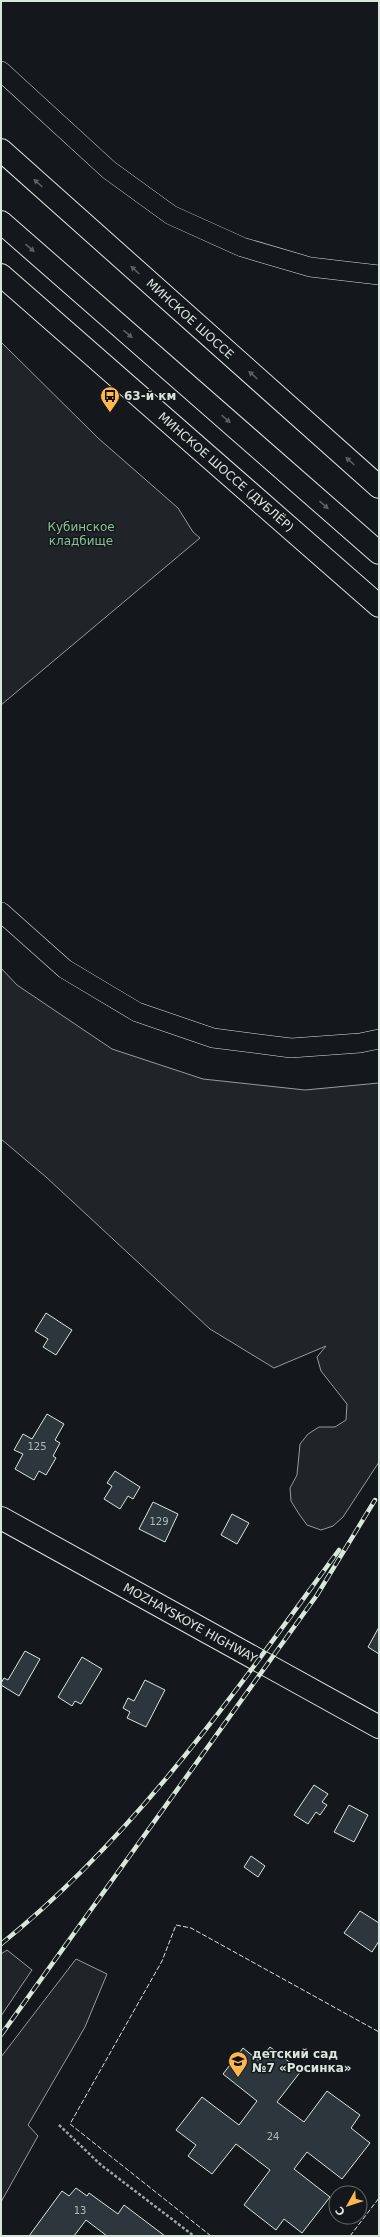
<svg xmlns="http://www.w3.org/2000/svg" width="380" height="2237" font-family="'DejaVu Sans',sans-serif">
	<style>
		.green { fill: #202428; stroke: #939e99 }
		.building { fill: #2c363c; stroke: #d8e6dc }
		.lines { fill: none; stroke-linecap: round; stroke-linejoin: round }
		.minor-casing { stroke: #d8e6dc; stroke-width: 20 }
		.major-casing { stroke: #d8e6dc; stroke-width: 24 }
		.highway-casing { stroke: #d8e6dc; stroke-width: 24 }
		.path { stroke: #9da8a2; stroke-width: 2.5; stroke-dasharray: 3 2; stroke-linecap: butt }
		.minor { stroke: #14181c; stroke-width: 19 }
		.major { stroke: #14181c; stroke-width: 22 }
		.highway { stroke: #14181c; stroke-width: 22 }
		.rail-casing { stroke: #d8e6dc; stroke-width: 4.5 }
		.rail { stroke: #14181c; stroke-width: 3; stroke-dasharray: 9; stroke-linecap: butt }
		.fence { stroke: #d8e6dc; stroke-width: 1; stroke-dasharray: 5 2; stroke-linecap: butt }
		.oneway { fill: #59605f }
		.labels { text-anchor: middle; stroke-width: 3; stroke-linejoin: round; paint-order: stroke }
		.number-label { font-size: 10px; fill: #adbab4 }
		.street-label { font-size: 12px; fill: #d8e6dc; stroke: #14181c }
		.poi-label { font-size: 12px; font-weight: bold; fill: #d8e6dc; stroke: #14181c; text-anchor: start }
		.park-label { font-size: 12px; fill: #8ac095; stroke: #14181c }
	</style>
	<rect width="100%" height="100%" fill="#14181c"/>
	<path class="green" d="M1,342L98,438L178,508L193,532L200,538L1,705Z
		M1,968L17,985L112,1049L203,1079L305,1090L379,1083V1462L343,1517L333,1526L321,1530L307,1525L299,1514L291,1501L290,1488L297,1475L300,1444L308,1434L319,1427H335L346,1420L347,1404L321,1371L317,1357L326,1346L274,1368L210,1329L46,1177L1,1139Z
		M7,1950L32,1970L1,2016V1954Z
		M76,1959L107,1974L85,2027L28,2125L38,2136L1,2202V2057Z"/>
	<path class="building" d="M46,1313L72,1330L56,1355L43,1347L48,1339L35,1331Z
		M47,1414L64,1424L55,1440L60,1443L53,1456L56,1458L46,1475L39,1471L34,1480L15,1469L23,1454L14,1450L23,1434L32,1439Z
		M115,1471L140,1487L133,1499L128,1496L120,1509L104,1499L112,1486L107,1483Z
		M153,1502L178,1514L165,1542L139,1529Z
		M232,1514L249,1523L237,1544L221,1535Z
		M379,1627V1654L368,1647Z
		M25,1651L40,1659L19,1696L1,1685V1683L4,1678L8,1680Z
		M82,1657L102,1669L81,1704L75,1701L72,1706L58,1697Z
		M145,1680L165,1690L146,1727L127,1718L130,1712L123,1708L128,1698L134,1701Z
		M314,1785L328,1794L322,1802L327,1805L320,1815L316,1812L308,1824L294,1815Z
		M349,1805L368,1815L354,1842L334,1832Z
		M251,1856L265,1866L258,1877L244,1867Z
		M360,1911L379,1923V1941L372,1952L344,1933Z
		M270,2047L301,2071L277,2102L304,2122L327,2091L360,2115L351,2128L370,2143L342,2179L307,2152L294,2169L330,2197L302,2233L284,2219L276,2230L244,2205L270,2170L236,2144L212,2174L188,2156L196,2145L176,2130L202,2097L239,2125L257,2101L223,2074L243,2048L259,2061Z
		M76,2188L87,2196L89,2193L118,2214L124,2205L165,2236H107L86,2220L74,2236H29L62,2191L69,2196Z"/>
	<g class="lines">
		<defs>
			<path id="minor" d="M1,71L109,170L171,215L242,247L310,267L379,275
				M1,912L65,969L137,1012L213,1038L291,1048L360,1043L379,1039"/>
			<path id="major" d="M1,275L379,606
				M1,1518L379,1727"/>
			<path id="highway" d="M1,150L379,487
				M1,222L379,553"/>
		</defs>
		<use href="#minor" class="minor-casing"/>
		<use href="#major" class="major-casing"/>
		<use href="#highway" class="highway-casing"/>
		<path class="path" d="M59,2125L101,2165L194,2236"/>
		<use href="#minor" class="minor"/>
		<use href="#major" class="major"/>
		<use href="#highway" class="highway"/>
		<defs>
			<path id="rail" d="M1,1944C137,1835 237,1689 339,1550
				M1,2035L317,1595L375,1500"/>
		</defs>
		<use href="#rail" class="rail-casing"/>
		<use href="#rail" class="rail"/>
		<path class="fence" d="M211,2236L70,2124L162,1961L176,1925L191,1928L379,2032
			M350,2236L379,2198"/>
	</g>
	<defs><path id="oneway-solid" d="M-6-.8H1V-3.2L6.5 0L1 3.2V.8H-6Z"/></defs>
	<g class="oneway">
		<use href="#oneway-solid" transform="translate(38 183) rotate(-138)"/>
		<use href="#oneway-solid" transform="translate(30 248) rotate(41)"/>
		<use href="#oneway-solid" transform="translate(135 270) rotate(-138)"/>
		<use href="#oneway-solid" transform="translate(128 334) rotate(41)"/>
		<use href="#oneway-solid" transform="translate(253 375) rotate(-138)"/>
		<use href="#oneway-solid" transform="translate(226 419) rotate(41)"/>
		<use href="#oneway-solid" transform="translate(350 461) rotate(-138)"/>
		<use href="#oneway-solid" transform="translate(324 505) rotate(41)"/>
	</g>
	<defs>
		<symbol id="bus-pin" viewBox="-11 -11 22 30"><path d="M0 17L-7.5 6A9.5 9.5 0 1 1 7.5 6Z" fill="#ffb74d" stroke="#14181c"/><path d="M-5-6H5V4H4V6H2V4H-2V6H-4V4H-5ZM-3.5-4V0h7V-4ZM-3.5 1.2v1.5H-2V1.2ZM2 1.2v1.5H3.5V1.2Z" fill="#111"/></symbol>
		<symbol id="school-pin" viewBox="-11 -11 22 30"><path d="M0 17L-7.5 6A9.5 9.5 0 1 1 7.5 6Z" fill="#ffb74d" stroke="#14181c"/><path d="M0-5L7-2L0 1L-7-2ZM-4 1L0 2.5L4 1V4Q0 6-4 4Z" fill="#111"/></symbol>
	</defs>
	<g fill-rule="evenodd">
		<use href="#bus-pin" x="99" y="385" width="22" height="30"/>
		<use href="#school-pin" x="227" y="2050" width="22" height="30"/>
	</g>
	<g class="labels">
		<g class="number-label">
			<text x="37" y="1450">125</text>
			<text x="159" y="1525">129</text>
			<text x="273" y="2140">24</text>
			<text x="80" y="2214">13</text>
		</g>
		<g class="street-label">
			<text transform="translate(190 319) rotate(42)" y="4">МИНСКОЕ ШОССЕ</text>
			<text transform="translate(226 472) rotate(41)" y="4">МИНСКОЕ ШОССЕ (ДУБЛЁР)</text>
			<text transform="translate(190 1623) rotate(29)" y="4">MOZHAYSKOYE HIGHWAY</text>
		</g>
		<g class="poi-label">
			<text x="124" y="400">63-й км</text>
			<text x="252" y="2058">детский сад<tspan x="252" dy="14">№7 «Росинка»</tspan></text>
		</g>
		<g class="park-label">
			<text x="81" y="531">Кубинское<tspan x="81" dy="14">кладбище</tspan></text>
		</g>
	</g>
	<rect width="380" height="2237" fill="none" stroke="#d8e6dc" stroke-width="4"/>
	<g transform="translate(348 2205) rotate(231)"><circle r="19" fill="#14181c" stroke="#626a69"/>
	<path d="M0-3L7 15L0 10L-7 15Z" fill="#ffb74d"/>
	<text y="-6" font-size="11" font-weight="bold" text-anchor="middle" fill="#d8e6dc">С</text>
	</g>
</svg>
